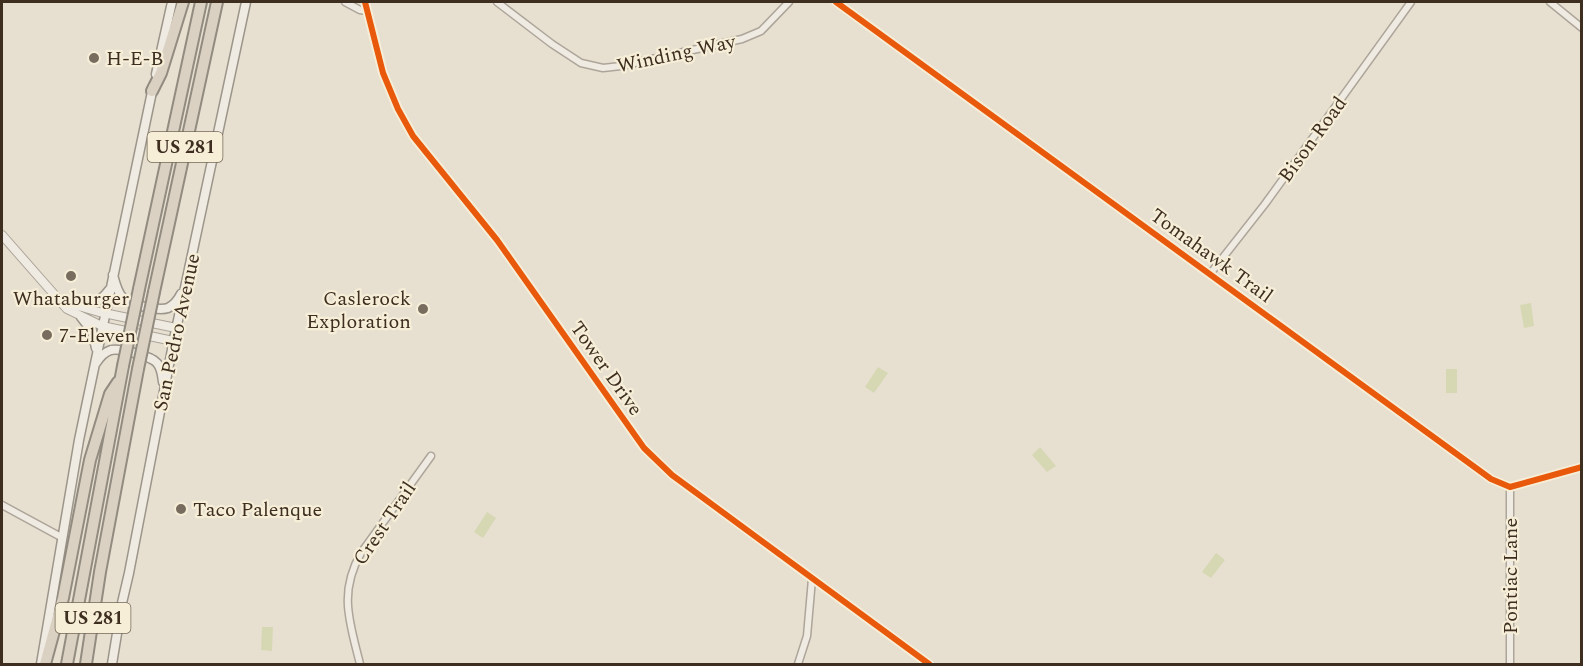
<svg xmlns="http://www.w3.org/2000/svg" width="1583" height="666" font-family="Spectral,serif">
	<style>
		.green { fill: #d6d7b3 }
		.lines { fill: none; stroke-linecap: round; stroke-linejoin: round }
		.minor-casing { stroke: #ada599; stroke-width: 9 }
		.tertiary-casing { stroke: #ada599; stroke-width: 10 }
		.secondary-casing { stroke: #9c958a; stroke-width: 11 }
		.motorway-casing { stroke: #928b80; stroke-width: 14 }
		.minor { stroke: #efebe3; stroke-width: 6 }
		.tertiary { stroke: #efebe3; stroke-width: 8 }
		.secondary { stroke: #efebe3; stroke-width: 8 }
		.motorway { stroke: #dad1c2; stroke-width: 10 }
		.motorway-bridge-casing { stroke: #928b80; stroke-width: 14; stroke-linecap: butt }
		.motorway-bridge { stroke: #dad1c2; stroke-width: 10 }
		.cycleway-casing { stroke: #f7eed8; stroke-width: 10 }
		.cycleway { stroke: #e8590c; stroke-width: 6 }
		.poi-dot { fill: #786c5e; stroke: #f7eed8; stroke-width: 2 }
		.labels { text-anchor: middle; stroke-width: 4.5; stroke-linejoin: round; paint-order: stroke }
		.shield { fill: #f7eed8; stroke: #756857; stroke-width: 1.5 }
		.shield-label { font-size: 18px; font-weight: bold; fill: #3d2e20 }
		.street-label { font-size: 20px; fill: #3d2e20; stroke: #f7eed8 }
		.poi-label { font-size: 20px; fill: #3d2e20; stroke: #f7eed8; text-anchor: start }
	</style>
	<rect width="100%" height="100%" fill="#e7e0d1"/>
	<path class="green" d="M1531,303L1534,326L1524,328L1520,305Z
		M878,367L888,373L874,393L865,387Z
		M1446,369H1457V393H1446Z
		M1040,447L1056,466L1047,472L1032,455Z
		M487,512L496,518L483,538L474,532Z
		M1216,553L1225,560L1211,578L1202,572Z
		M262,627H273L272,651L261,650Z"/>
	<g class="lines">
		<defs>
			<path id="minor" d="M345,2L360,10L367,11
				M365,2L383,73L398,109L413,136L497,240L644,448L672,475L929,664
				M497,2L552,44L581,63L603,68L621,66L742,39L761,31L789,2
				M836,2L1491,479L1510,487L1582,467
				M1550,2L1582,28
				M1210,274L1265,204L1411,2
				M1510,487V664
				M2,505L61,537
				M360,664C350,623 338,593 361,553L431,456
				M798,664L807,636L812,579"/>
			<path id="tertiary" d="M2,235L67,309L102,326L173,341
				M61,301L99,312L176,328"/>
			<path id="secondary" d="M156,74L172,2
				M113,275C115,282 117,291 122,297C128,305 159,311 168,308C174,305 178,300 181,294
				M77,306C91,307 101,301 109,290
				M81,317L92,331L96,348
				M96,363C100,357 104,352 111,350C120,348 151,356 157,363C162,369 162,375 163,382
				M41,664L79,440L153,87
				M112,664L122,603L129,573L174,339L246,2"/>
			<path id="motorway" d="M152,91L161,73L183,2
				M139,289L201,2
				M154,292L217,2
				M45,664L63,598L90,460L110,394L118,382
				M67,664L123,366
				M86,664L100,572L138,369"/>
		</defs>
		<use href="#minor" class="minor-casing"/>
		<use href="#tertiary" class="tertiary-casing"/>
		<use href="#secondary" class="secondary-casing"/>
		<use href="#motorway" class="motorway-casing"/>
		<use href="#minor" class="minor"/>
		<use href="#tertiary" class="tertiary"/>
		<use href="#secondary" class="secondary"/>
		<use href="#motorway" class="motorway"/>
		<defs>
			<path id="motorway-bridge" d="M123,366L139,289
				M138,369L154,292"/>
		</defs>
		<use href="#motorway-bridge" class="motorway-bridge-casing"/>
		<use href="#motorway-bridge" class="motorway-bridge"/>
		<defs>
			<path id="cycleway" d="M365,2L383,73L398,109L413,136L497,240L644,448L672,475L929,664
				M836,2L1491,479L1510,487L1582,467"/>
		</defs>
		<use href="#cycleway" class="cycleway-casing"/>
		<use href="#cycleway" class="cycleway"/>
	</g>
	<g class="poi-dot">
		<circle cx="94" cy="58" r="6"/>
		<circle cx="71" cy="276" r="6"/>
		<circle cx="423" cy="309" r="6"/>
		<circle cx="47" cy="335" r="6"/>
		<circle cx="181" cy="509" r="6"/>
	</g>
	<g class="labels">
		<g class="shield">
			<rect x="147.5" y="132" width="75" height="30" rx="4.5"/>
			<rect x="55.5" y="603" width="75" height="30" rx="4.5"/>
		</g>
		<g class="shield-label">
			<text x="185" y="153">US 281</text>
			<text x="93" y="624">US 281</text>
		</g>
		<g class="street-label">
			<text transform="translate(676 53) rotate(-12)" y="7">Winding Way</text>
			<text transform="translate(1312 139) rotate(-54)" y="7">Bison Road</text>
			<text transform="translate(1212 255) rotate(36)" y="7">Tomahawk Trail</text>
			<text transform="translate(176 332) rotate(-78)" y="7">San Pedro Avenue</text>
			<text transform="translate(607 368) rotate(55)" y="7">Tower Drive</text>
			<text transform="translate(384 523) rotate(-56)" y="7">Crest Trail</text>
			<text transform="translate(1510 576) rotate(-90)" y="7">Pontiac Lane</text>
		</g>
		<g class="poi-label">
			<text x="106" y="65">H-E-B</text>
			<text x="71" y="305" text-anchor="middle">Whataburger</text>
			<text x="411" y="305" text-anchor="end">Caslerock<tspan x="411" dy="23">Exploration</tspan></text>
			<text x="59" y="342">7-Eleven</text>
			<text x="193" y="516">Taco Palenque</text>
		</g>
	</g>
	<rect width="1583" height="666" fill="none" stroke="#3d2e20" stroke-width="6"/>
</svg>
